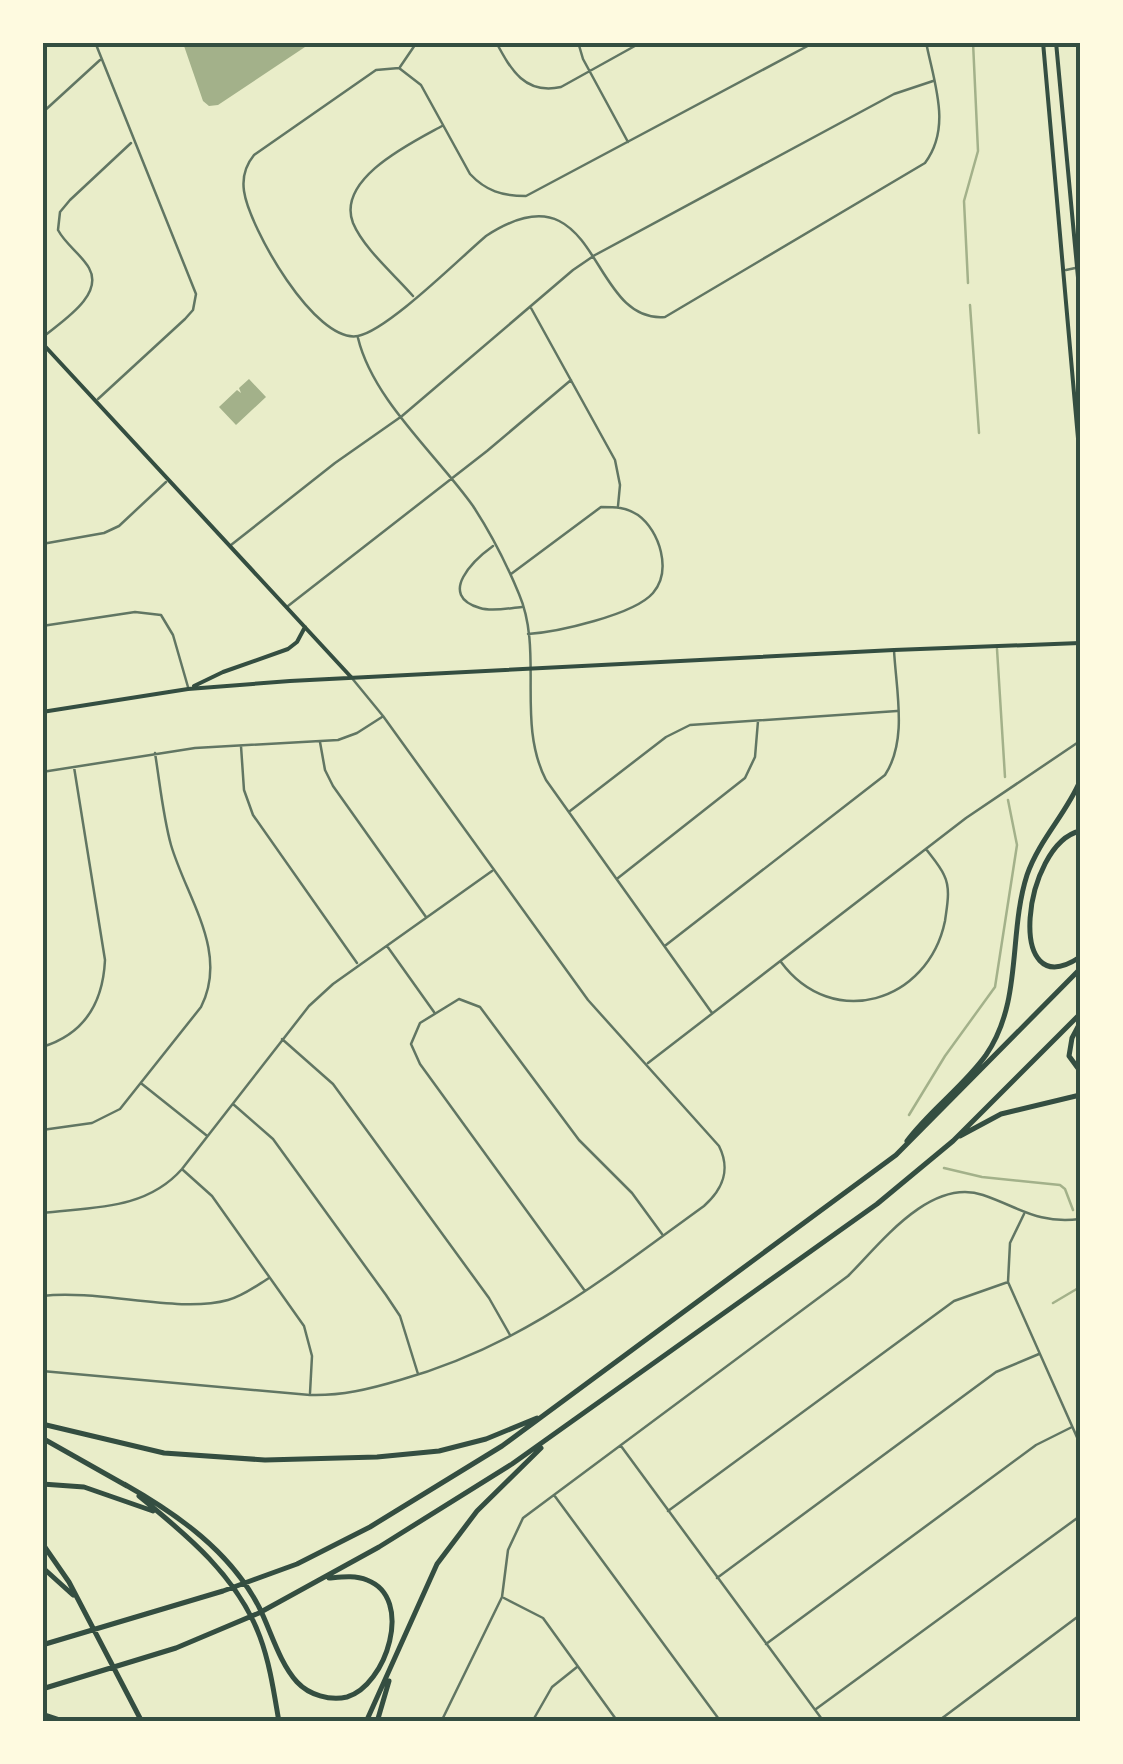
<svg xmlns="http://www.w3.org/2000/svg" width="1123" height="1764" font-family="Signika,sans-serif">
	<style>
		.water { fill: #a3b18a }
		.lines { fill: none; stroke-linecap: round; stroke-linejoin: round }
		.stream { stroke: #a3b18a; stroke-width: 2.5 }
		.minor { stroke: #617663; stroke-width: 2.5 }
		.secondary { stroke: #344e41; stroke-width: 4 }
		.motorway { stroke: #344e41; stroke-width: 5 }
		.neatline { fill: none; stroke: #344e41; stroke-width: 4 }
	</style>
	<rect width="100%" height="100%" fill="#e9edc9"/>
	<path class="water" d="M183,43V42L311,43L218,105L209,106L203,101Z
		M249,379L266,397L236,425L219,407L237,390L241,393L239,388Z"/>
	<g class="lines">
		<path class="stream" d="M968,283L964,201L978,151L973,42
			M970,305L979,433
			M997,649L1005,777
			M909,1115L945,1056L995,987L1017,845L1008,800
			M944,1168L982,1177L1060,1185L1065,1189L1073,1210
			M1079,1231L1080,1235
			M1053,1303L1080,1287"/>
		<path class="minor" d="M95,42L196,294L193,310L185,319L98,399
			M496,42C511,70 525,95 561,87L642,42
			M578,42L583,59L628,142
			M815,42L526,196C502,196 486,191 470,174L421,85L399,68L376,70L254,155C245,166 242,177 244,191C249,227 315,344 358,336C388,330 459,259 486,236C601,161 587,324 665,317L925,163C952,127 934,83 926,42
			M400,67L417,42
			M42,113L100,60
			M1066,270L1080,267
			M413,296C394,274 364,249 353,223C336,179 411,143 442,126
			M531,308L615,460L620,485L618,506
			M42,338C59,323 105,296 89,268C81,254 66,245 58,230L60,212L70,200L131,143
			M358,338C373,400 436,454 473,506C490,532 507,565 519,594C544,652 516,722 546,780L712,1013
			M42,544L104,533L119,526L166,482
			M231,545L335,463L402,416L573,270L595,255L894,94L933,81
			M493,546C475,559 436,595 480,608C492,612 509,608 522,607
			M511,574L601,507C615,507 626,507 638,515C660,531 672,571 653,593C634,615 557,632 528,634
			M288,606L487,451L571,380
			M42,626L135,612L161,615L173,635L188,687
			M320,742L325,770L333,786L426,917
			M241,746L244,790L253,815L357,963
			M42,772L195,748L338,740L357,733L382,717
			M570,811L666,737L690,725L897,711
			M618,878L745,778L755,757L758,721
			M666,945L885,775C908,740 896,690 894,650
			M387,946L434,1012
			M781,962C832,1031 928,1003 945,921C947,906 951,889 944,875C940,866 932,857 926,849
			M282,1039L333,1084L489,1298L510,1335
			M42,1047C85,1034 103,1002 105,960L74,767
			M648,1063L966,818L1080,741
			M142,1084L206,1135
			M233,1104L273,1139L386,1295L400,1316L418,1374
			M42,1130L92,1123L120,1109L201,1007C229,952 187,899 171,845C163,816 160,784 155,753
			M183,1170L212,1196L304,1326L312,1356L310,1393
			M42,1213C93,1207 146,1210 182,1169L309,1006L333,984L492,871
			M1024,1214L1010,1243L1008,1282L1080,1444
			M585,1291L420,1064L411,1044L420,1023L459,999L480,1007L579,1140L632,1193L662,1234
			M42,1296C100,1289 178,1314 228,1300C243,1296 256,1286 269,1278
			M42,1371L310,1395C341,1396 370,1389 400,1380C523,1345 603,1279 704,1206C723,1189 731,1170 719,1146L588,1000L383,716L351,677
			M621,1446L824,1722
			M554,1495L721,1722
			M668,1511L954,1301L1008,1282
			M717,1578L996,1372L1039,1354
			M504,1598L543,1618L618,1722
			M766,1644L1036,1445L1072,1427
			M816,1709L1080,1516
			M441,1722L502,1597L508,1550L523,1518L848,1276C880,1244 930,1177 983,1195C1021,1208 1037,1224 1080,1219
			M532,1722L552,1687L577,1667
			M937,1722L1080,1615"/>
		<path class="secondary" d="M1043,42L1080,461
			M1056,42L1080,299
			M42,343L351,677
			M1080,535V584
			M194,686L223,672L288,649L297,642L305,627
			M42,712L188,689L290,681L894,650L1080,643"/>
		<path class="motorway" d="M1080,831C1023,844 1004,1008 1080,957
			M1080,1023L1072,1038L1069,1056L1080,1071
			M960,1136L1001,1114L1080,1095
			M907,1141C930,1110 963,1087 986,1055C1023,1001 1008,934 1027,875C1039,840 1066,814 1080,781
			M42,1424L164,1453L265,1460L377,1457L439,1451L486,1439L537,1418
			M42,1438L127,1486
			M42,1484L84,1487L153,1511
			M124,1484C177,1514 230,1551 259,1607C271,1631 279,1662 297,1682C309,1695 330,1701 347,1697C386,1686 415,1598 367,1580C355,1575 341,1577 329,1578
			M139,1496C187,1535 238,1577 260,1637C270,1664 274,1693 279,1722
			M42,1543L69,1582L142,1722
			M42,1567L73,1595
			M42,1645L223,1591L297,1564L370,1527L502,1446L896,1155L1080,969
			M42,1689L176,1648L259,1613L379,1547L512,1464L877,1204L953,1141L1080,1014
			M42,1714L66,1722
			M366,1722L437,1564L477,1511L541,1448
			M377,1722L389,1681"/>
	</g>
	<rect width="1123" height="1764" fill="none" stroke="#fefae0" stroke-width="90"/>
	<rect x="45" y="45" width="1033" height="1674" class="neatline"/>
</svg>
